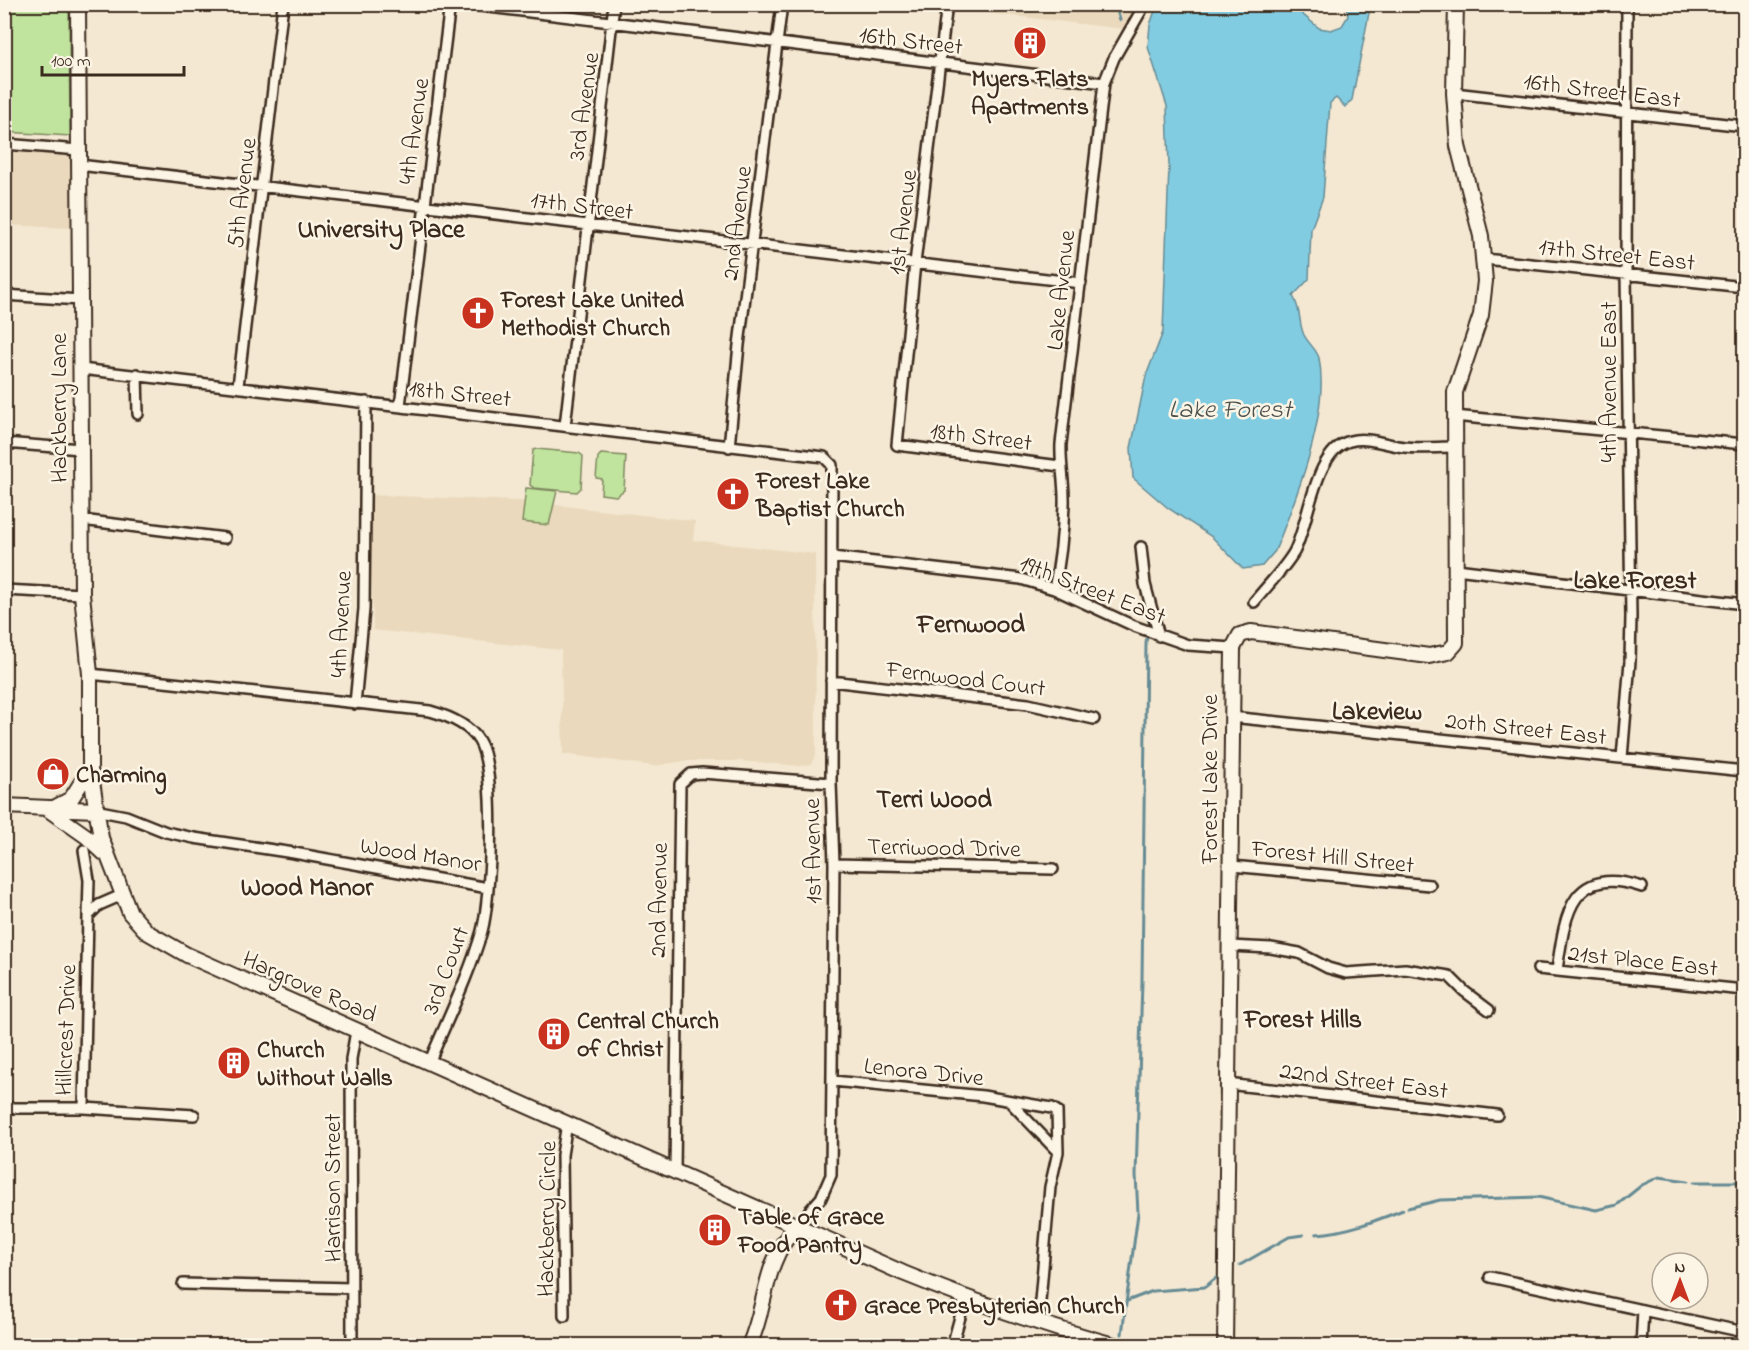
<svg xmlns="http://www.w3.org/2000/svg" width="1749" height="1350" font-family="'Indie Flower',sans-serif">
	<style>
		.built { fill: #ead9bc }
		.green { fill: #c0e49e; stroke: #7e875e; stroke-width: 1.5 }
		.water { fill: #82cce2; stroke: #668b94; stroke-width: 1.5 }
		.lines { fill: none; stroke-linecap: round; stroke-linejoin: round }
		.stream { stroke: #668b94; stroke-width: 3 }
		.street-casing { stroke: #3b2a1e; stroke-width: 14 }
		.secondary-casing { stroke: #3b2a1e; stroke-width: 18 }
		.street { stroke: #fcf5e5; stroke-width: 9 }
		.secondary { stroke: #fcf5e5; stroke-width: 14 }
		.labels { text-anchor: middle; stroke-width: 5; stroke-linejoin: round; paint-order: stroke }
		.street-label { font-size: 24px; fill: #3b2a1e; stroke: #fcf5e5 }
		.poi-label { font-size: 24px; font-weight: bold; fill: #3b2a1e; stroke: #fcf5e5; text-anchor: start }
		.neighbourhood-label { font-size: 26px; font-weight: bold; fill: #3b2a1e; stroke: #fcf5e5 }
		.water-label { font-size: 26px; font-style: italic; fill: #4d524f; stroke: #fcf5e5 }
	</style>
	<rect width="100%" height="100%" fill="#f4e8d2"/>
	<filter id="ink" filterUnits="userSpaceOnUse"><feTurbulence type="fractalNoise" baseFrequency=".0167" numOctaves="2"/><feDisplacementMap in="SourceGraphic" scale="12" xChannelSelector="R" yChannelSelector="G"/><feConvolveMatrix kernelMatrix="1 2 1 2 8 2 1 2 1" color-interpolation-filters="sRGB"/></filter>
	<g filter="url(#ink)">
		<path class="built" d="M962,4H1136V5L1124,29L961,10Z
			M4,150L73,155L72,228L5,225Z
			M370,495L520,501L695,521L693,540L815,554L816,754L811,764L800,766L739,761H684L654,766L563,754L561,650L373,630Z"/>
		<path class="green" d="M4,5H69L70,136L5,132Z
			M537,449L579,453L583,456L581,488L577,492L534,488L530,485L533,450Z
			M601,454L626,456L624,490L616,496L601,494L602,479L596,478L598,457Z
			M526,488L557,491L549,525L522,522Z"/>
		<path class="water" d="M1157,5H1291L1319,28L1331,30L1342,26L1348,16L1346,5H1364L1369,13L1352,100L1345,107L1336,98L1330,103L1323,197L1311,229L1309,279L1293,296C1302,312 1298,322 1304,335C1308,343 1317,350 1319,358C1330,414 1296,499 1275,551L1262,566L1243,569L1212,537L1168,508L1133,478L1131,448L1146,376L1163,332L1169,166L1167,106L1148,47L1150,25Z"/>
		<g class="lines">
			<path class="stream" d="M1115,4L1120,20
				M1694,1182H1744
				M1408,1208L1440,1200L1538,1197L1596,1210L1617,1205L1642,1185L1659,1177L1688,1181
				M1316,1234C1347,1232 1375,1221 1403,1210
				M1240,1265L1289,1237L1303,1235
				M1127,1301L1153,1291L1205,1287L1216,1278
				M1122,1334L1138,1213L1136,1175L1142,982L1146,642L1150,624L1145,609"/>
			<defs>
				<path id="street" d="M464,4L1104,83
					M947,4L915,263L897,445L1060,466
					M1454,93L1744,126
					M4,144L79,150
					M79,165L1081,283
					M1485,259L1744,287
					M4,295L80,300
					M81,369L824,457L832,465L831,783L834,864L831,1175L821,1198L796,1226
					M137,374L138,414
					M238,386L283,4
					M400,406L450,4
					M1454,416L1744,444
					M565,426L614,4
					M4,443L81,449
					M729,447L739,345L782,4
					M82,520L225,538
					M1141,547L1145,584L1159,636
					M832,557L1021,579L1054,589L1134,626L1188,645L1233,648
					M1456,569L1744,604
					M1054,589C1060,562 1063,534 1064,505C1065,485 1060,465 1061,444L1104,83L1114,58L1145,4
					M4,590L82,594
					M1254,602C1267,586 1284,569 1294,552C1309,524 1314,450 1350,441C1367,436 1387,445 1404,447C1420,449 1438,447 1454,447
					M90,674L430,711C448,716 469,724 479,741C497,769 491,898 482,931C469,976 447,1020 429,1063
					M831,681L1028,704L1094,719
					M355,704L364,609L366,402
					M1231,717L1744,771
					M1622,758L1630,661L1631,616L1626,274L1627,4
					M95,810L126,816L166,832L194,838L294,853L488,888
					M84,850L89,880L88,916
					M834,864L1053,869
					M1232,866L1430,885
					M1229,946L1271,948L1299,953L1328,968L1346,973L1405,969L1449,976L1464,991L1489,1010
					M1538,969L1744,990
					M1557,970C1565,915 1570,864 1642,887
					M833,1081L983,1096L1052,1108L1057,1111L1058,1152L1050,1187L1038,1324
					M1227,1084L1497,1115
					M1010,1102L1058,1152
					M4,1108H84L194,1115
					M84,1108L88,916L99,905L122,895
					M675,1172L680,784L691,774L702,773L831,783
					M1490,1277L1744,1332
					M183,1284L352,1288
					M564,1316L562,1155L567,1123
					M352,1346L351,1059L356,1031
					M952,1346L965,1299
					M1641,1346L1643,1310"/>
				<path id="secondary" d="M78,4L82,594L90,674V769L101,838L130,913L147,932L187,955L903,1273C974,1302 1044,1326 1117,1346
					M4,806L95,810
					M54,808L71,799L90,769
					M49,810L86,836L104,853
					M749,1346C769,1300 761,1267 796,1226
					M1225,1346L1233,648L1240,635L1251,632L1429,656L1448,652L1456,643L1455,392L1481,315L1485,281L1481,236L1458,146L1454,93L1456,4"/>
			</defs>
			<use href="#street" class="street-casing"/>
			<use href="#secondary" class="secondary-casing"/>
			<use href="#street" class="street"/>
			<use href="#secondary" class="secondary"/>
		</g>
	</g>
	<defs>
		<symbol id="building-disc" viewBox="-11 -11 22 22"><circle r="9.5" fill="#c8321e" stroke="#fcf5e5"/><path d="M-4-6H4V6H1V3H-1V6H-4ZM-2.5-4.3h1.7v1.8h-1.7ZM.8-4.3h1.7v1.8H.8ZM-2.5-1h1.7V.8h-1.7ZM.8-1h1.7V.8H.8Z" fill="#fff"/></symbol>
		<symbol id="church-disc" viewBox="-11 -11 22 22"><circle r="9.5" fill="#c8321e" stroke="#fcf5e5"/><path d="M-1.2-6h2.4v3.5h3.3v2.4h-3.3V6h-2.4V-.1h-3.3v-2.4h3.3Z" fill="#fff"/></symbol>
		<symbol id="shop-disc" viewBox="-11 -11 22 22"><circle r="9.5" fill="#c8321e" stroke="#fcf5e5"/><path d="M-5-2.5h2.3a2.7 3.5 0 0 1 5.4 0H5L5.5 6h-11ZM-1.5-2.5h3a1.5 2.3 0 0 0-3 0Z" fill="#fff"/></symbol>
	</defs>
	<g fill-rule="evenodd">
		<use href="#building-disc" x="1011" y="24" width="38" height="38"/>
		<use href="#church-disc" x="459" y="294" width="38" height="38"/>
		<use href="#church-disc" x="714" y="475" width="38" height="38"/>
		<use href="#shop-disc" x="34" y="755" width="38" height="38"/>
		<use href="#building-disc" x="535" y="1015" width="38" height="38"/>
		<use href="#building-disc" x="215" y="1044" width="38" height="38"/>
		<use href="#building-disc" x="696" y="1211" width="38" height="38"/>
		<use href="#church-disc" x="822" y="1286" width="38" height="38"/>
	</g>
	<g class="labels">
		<g class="street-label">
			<text transform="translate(911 40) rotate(7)" y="8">16th Street</text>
			<text transform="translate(1602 90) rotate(7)" y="8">16th Street East</text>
			<text transform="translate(583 106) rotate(-82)" y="8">3rd Avenue</text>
			<text transform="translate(413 131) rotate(-82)" y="8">4th Avenue</text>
			<text transform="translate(241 193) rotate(-83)" y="8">5th Avenue</text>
			<text transform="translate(582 205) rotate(7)" y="8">17th Street</text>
			<text transform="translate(902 222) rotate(-83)" y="8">1st Avenue</text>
			<text transform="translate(736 223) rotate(-83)" y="8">2nd Avenue</text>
			<text transform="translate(1617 254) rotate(6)" y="8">17th Street East</text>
			<text transform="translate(1060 290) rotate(-84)" y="8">Lake Avenue</text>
			<text transform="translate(1608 382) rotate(-90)" y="8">4th Avenue East</text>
			<text transform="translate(460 393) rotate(6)" y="8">18th Street</text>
			<text transform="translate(58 408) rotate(-90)" y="8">Hackberry Lane</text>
			<text transform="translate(981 436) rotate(7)" y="8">18th Street</text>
			<text transform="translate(1093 589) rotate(21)" y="8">19th Street East</text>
			<text transform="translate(340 624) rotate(-87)" y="8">4th Avenue</text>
			<text transform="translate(966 678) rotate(7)" y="8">Fernwood Court</text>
			<text transform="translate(1526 728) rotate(6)" y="8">20th Street East</text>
			<text transform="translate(1209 779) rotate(-90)" y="8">Forest Lake Drive</text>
			<text transform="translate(944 847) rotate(1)" y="8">Terriwood Drive</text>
			<text transform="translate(812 851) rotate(-91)" y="8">1st Avenue</text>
			<text transform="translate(421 854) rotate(9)" y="8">Wood Manor</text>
			<text transform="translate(1333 856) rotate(6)" y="8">Forest Hill Street</text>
			<text transform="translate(658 900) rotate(-89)" y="8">2nd Avenue</text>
			<text transform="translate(1643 960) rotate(6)" y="8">21st Place East</text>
			<text transform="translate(445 970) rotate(-69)" y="8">3rd Court</text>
			<text transform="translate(310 986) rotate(24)" y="8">Hargrove Road</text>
			<text transform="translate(65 1030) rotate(-88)" y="8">Hillcrest Drive</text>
			<text transform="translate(924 1071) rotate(6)" y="8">Lenora Drive</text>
			<text transform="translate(1364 1080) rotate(7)" y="8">22nd Street East</text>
			<text transform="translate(332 1188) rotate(-90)" y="8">Harrison Street</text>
			<text transform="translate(546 1219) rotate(-89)" y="8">Hackberry Circle</text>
		</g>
		<g class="poi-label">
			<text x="1030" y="86" text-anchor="middle">Myers Flats<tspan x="1030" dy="28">Apartments</tspan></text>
			<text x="501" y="307">Forest Lake United<tspan x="501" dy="28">Methodist Church</tspan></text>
			<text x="756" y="488">Forest Lake<tspan x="756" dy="28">Baptist Church</tspan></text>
			<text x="76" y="782">Charming</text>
			<text x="577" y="1028">Central Church<tspan x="577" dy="28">of Christ</tspan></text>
			<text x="257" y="1057">Church<tspan x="257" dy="28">Without Walls</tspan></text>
			<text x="738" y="1224">Table of Grace<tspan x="738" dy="28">Food Pantry</tspan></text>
			<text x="864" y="1313">Grace Presbyterian Church</text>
		</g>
		<g class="neighbourhood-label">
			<text x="381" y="237">University Place</text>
			<text x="1635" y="588">Lake Forest</text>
			<text x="971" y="632">Fernwood</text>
			<text x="1377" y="719">Lakeview</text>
			<text x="934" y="807">Terri Wood</text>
			<text x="307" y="895">Wood Manor</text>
			<text x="1303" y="1027">Forest Hills</text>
		</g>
		<g class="water-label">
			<text x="1230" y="417">Lake Forest</text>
		</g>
	</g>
	<rect width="1749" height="1350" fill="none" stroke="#fcf5e5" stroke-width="24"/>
	<rect x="12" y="12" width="1725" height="1326" fill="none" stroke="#3b2a1e" stroke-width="2" filter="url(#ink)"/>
	<g transform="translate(1680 1281)"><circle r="28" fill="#fcf5e5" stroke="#afa495" stroke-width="1.5"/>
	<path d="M0-4.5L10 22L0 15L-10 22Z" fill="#c8321e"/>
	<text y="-9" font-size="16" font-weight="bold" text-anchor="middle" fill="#3b2a1e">N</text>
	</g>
	<path d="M42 66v9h142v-9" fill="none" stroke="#3b2a1e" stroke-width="3"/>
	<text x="51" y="66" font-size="18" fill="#3b2a1e" stroke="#fcf5e5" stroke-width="4.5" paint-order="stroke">100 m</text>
</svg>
